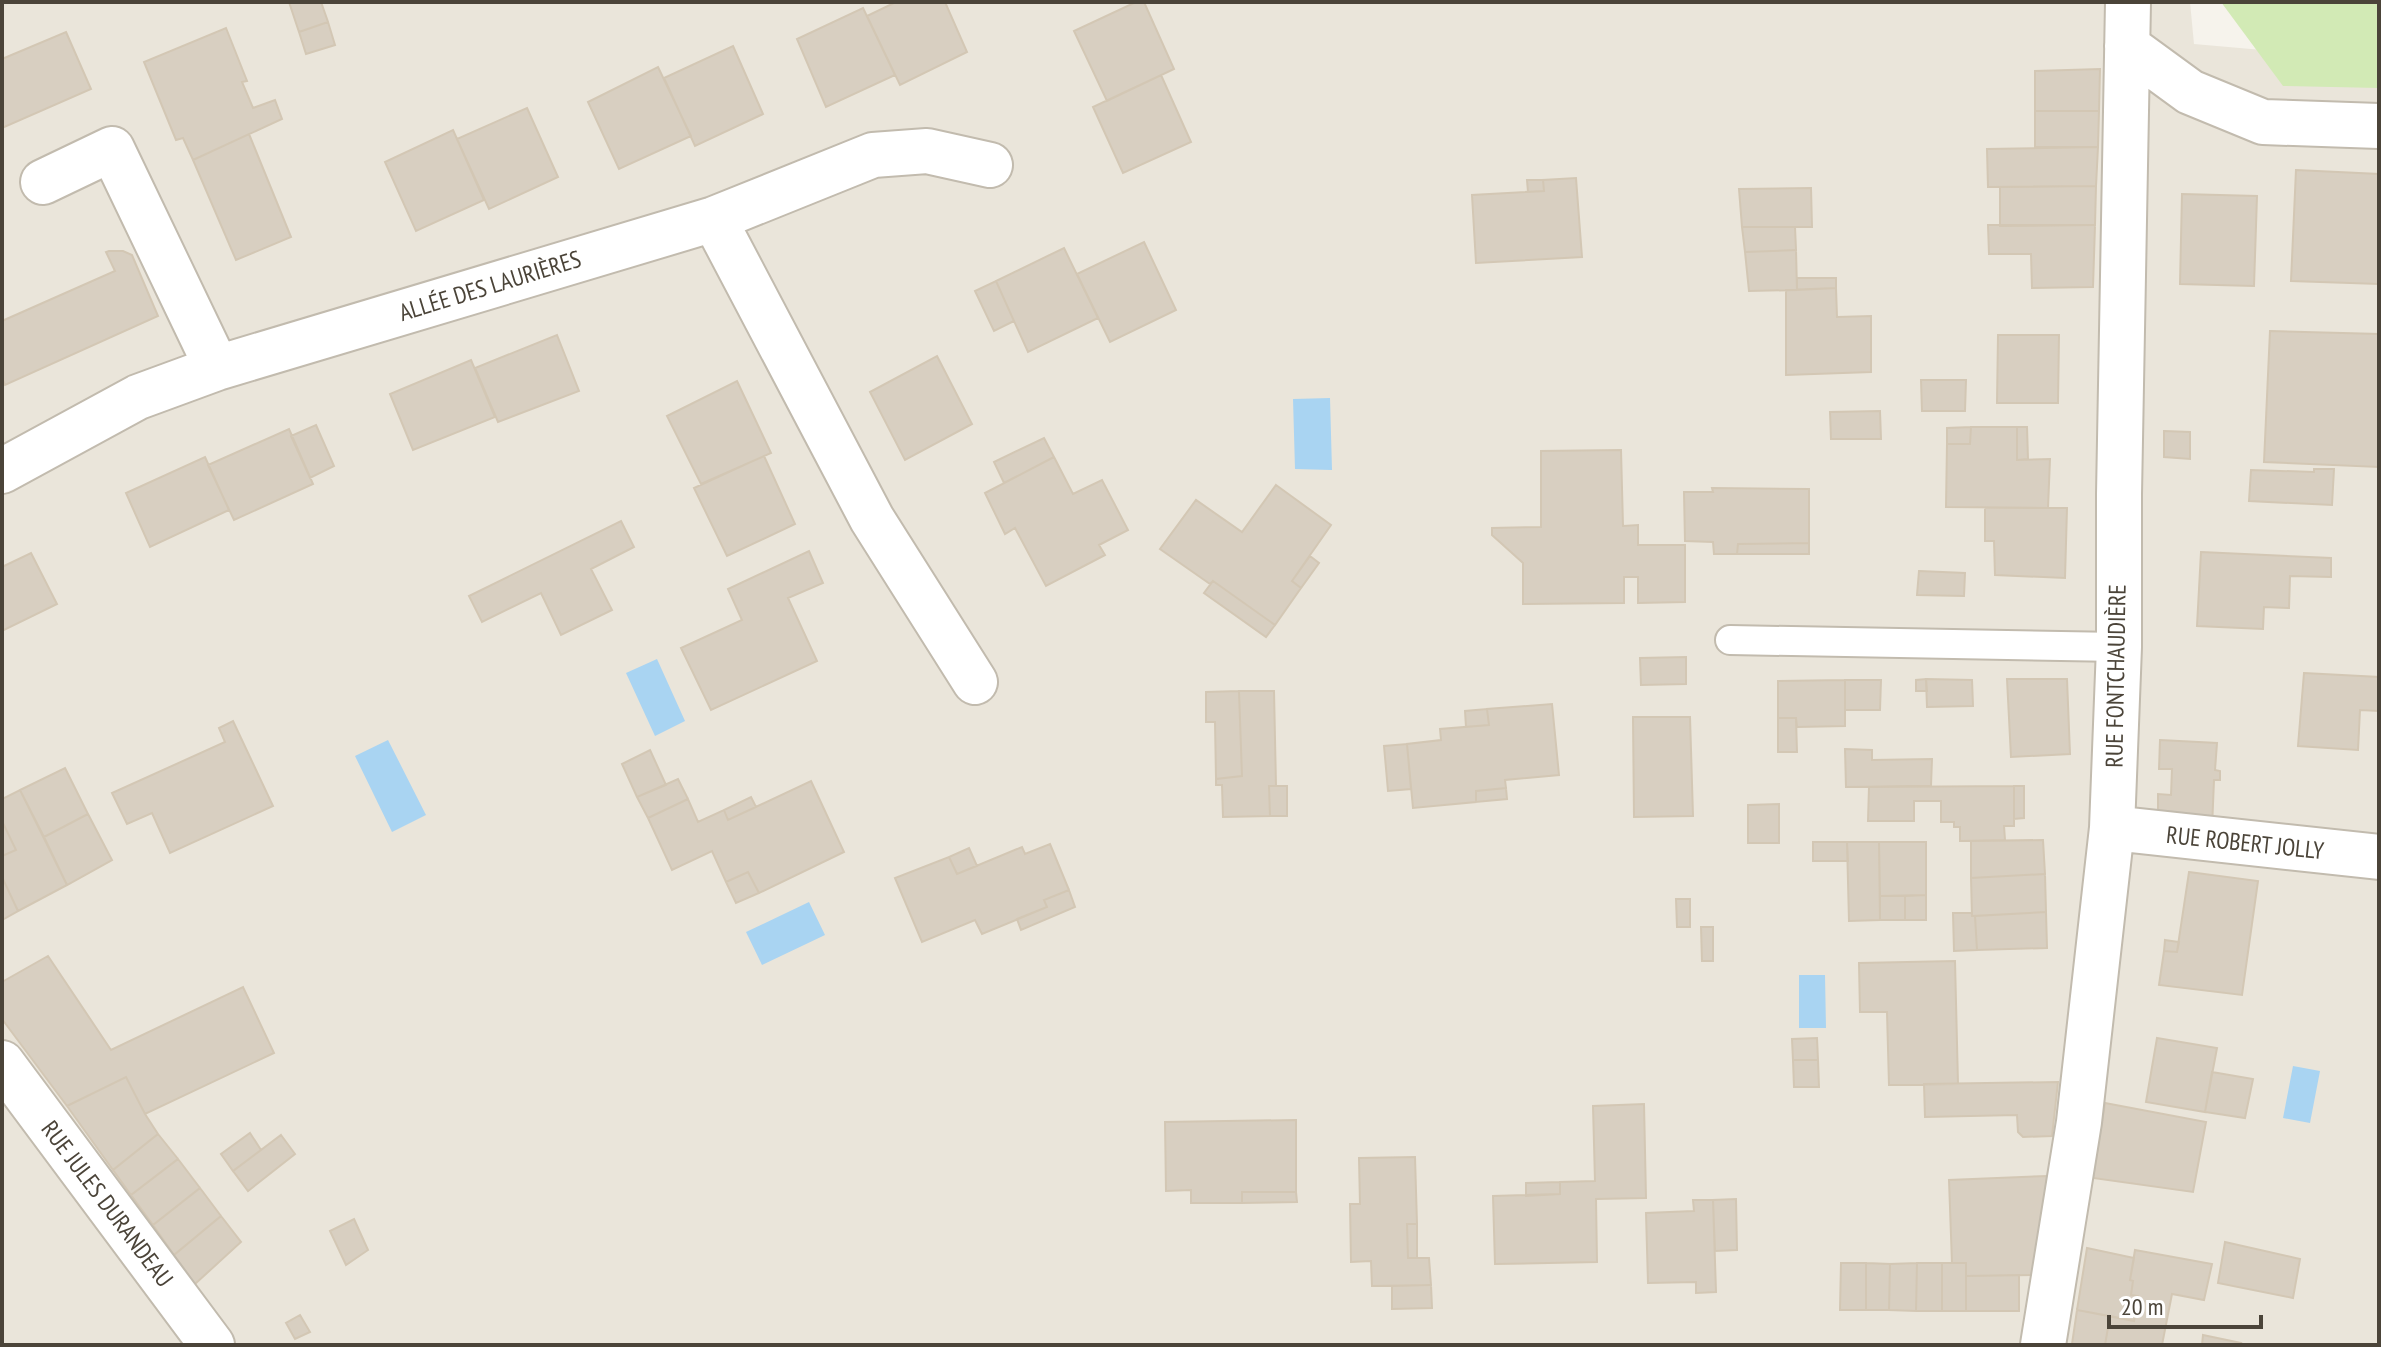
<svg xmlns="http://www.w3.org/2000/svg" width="2381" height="1347" font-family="'PT Sans Narrow',sans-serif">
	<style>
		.residential { fill: #eae5da }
		.green { fill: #d2eab5 }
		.water { fill: #a9d4f2 }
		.building { fill: #d8cfc1; stroke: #d3c7b4; stroke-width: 2 }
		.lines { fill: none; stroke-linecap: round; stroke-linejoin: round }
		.service-casing { stroke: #c2bbae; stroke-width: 32 }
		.minor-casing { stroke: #c2bbae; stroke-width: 48 }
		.service { stroke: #fff; stroke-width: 28 }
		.minor { stroke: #fff; stroke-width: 44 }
		.labels { text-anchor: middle; stroke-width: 7; stroke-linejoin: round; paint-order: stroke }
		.street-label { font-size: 24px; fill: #4b4439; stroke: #fff }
	</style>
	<rect width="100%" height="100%" fill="#f6f3ec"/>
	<path class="residential" d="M2,2H2190L2194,44L2379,60V1345H2Z"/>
	<path class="green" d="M2221,2H2379V88L2283,86Z"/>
	<path class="water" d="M1330,398L1332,470L1295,469L1293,399Z
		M657,659L685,721L655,736L626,673Z
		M388,740L426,815L392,832L355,756Z
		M809,902L825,935L762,965L746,932Z
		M1799,975H1825L1826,1028H1799Z
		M2293,1066L2320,1071L2310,1123L2283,1118Z"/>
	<path class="building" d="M289,2H321L328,22L299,32Z
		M896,2H945L967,52L900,85L867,16Z
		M1136,2H1144L1174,69L1107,101L1074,31Z
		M863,8L895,75L826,107L797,39Z
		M328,22L335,45L306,54L299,32Z
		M226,28L247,81L242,82L253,108L275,100L282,119L193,160L183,138L176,140L144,62Z
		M66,32L91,89L2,128V59Z
		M733,46L763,114L695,146L664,78Z
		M658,67L691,136L619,169L588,102Z
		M2100,69L2099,111H2035V71Z
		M1161,75L1191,142L1123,173L1093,107Z
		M527,108L558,177L489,209L457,139Z
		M2035,111H2099L2098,147H2035Z
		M453,130L484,200L416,231L385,162Z
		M249,134L291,237L236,260L193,160Z
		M2098,147L2096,186L1988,187L1987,149Z
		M2296,170L2379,174V284L2291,281Z
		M1576,178L1582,257L1476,263L1472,195L1544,191L1543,180Z
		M1527,180H1543L1544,191L1528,192Z
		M2096,186L2095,225L2000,226V187Z
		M1811,188L1812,227H1742L1739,189Z
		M2182,194L2257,196L2254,286L2180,284Z
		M1988,225H2095L2093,287L2032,288L2031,254H1989Z
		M1742,227H1795L1796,250L1745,252Z
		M1144,242L1176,310L1110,342L1077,274Z
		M1064,248L1098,318L1028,352L996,281Z
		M1796,250L1797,290L1749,291L1745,252Z
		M109,251H123L132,255L158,316L5,385L2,378V321L115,271L106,252Z
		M1797,278H1836V288L1797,290Z
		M996,281L1014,321L994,331L975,291Z
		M1836,288L1837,317L1871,316V372L1786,375V290Z
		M2270,331L2379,334V467L2264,462Z
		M557,335L579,391L498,422L475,368Z
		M1998,335H2059L2058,403H1997Z
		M937,356L972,424L905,460L870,392Z
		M471,360L495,417L413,450L390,394Z
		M1921,380H1966L1965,411H1922Z
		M737,381L771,453L701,484L667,416Z
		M1880,411L1881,439H1831L1830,412Z
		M316,425L334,466L310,478L291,436Z
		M1971,427L1970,444H1947V428Z
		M1971,427H2017V460L2050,459L2048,508L1946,507L1947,444H1970Z
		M2017,427H2027L2028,459L2017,460Z
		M289,429L313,484L234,520L208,465Z
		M2164,431L2190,432V459L2164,457Z
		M1044,438L1054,457L1004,483L994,462Z
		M1621,450L1623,526L1638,525V545H1685V602L1638,603V577H1624V603L1523,604V563L1492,535V528L1541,527V451Z
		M764,456L795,524L727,556L694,488Z
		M205,457L229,510L150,547L126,493Z
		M1054,457L1073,494L1102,480L1128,530L1099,545L1105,555L1046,586L1015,528L1005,534L985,493Z
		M2314,469H2334L2332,505L2249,501L2251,470L2314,472Z
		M1276,485L1331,525L1292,581L1301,588L1275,625L1213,581L1210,584L1160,549L1196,500L1242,532Z
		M1712,488L1809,489V543L1738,544L1737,554H1714L1713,542L1685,541L1684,492H1713Z
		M1985,508H2067L2065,578L1995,575L1994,541H1985Z
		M621,521L634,547L591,569L612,610L561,635L541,593L482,622L469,596Z
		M1809,543V554H1737L1738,544Z
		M809,551L823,583L788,598L817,661L711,710L681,648L742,620L728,589Z
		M2201,552L2331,558V577L2290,576L2289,608L2264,607L2263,629L2197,626Z
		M31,553L57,604L2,631V567Z
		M1310,556L1319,563L1301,588L1292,581Z
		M1919,571L1965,573L1964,596L1917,595Z
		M1213,581L1275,625L1266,637L1204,593Z
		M1686,657V684L1641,685L1640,658Z
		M2304,673L2379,677V711L2360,710L2358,750L2298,746Z
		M1926,679L1972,680L1973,706L1927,707Z
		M1926,679L1927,691H1916V680Z
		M2007,679H2067L2070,754L2011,757Z
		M1845,680V726L1797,727L1796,718H1778V681Z
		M1845,680H1881L1880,710H1845Z
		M1239,691L1242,776L1216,779L1215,722H1206V692Z
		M1239,691H1274L1276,786H1269L1270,816L1223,817L1222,785H1216V779L1242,776Z
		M1552,704L1559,775L1505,780L1506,788L1476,791V802L1413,808L1407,744L1441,740L1440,729L1489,725L1487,709Z
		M1487,709L1489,725L1466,727L1465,711Z
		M1633,717H1690L1693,816L1634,817Z
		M1778,718H1796L1797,752H1778Z
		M233,721L273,806L170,853L152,813L127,824L112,793L225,742L219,728Z
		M2160,740L2217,743L2215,770L2220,771V780H2214L2212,828L2158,821V794L2171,795L2172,769H2159Z
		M1407,744L1411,789L1388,791L1384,746Z
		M1845,749L1872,750V760L1932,759L1931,786L1846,787Z
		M650,750L666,785L637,797L622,764Z
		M65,768L88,814L44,837L20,790Z
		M678,779L688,799L648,818L637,797Z
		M811,781L844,852L759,893L748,872L726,882L712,851L672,870L648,818L688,799L698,822L724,810L728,820Z
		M1269,786H1287V816H1270Z
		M2014,786H2024V818L2014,819Z
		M2014,786V826H2004L2005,840L1960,841V827H1954V822H1941V801H1914V821H1868L1869,787Z
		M1506,788L1507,799L1476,802V791Z
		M20,790L67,885L18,911L2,877V856L16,850L2,821V799Z
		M751,797L756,807L728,820L724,810Z
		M1779,804V843H1748V805Z
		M88,814L112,860L67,885L44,837Z
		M2,821L16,850L2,856Z
		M2043,840L2045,874L1971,878V841Z
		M1813,842H1847L1848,861H1813Z
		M1847,842H1879L1880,920L1849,921Z
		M1879,842H1926V895L1880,896Z
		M1050,844L1069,890L1044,900L1047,907L982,934L975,920L922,942L895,878L949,857L957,874L1022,847L1025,854Z
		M969,848L977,866L957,874L949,857Z
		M748,872L759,893L736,903L726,882Z
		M2189,872L2258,881L2242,995L2159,985L2164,951L2177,952Z
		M2045,874L2046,912L1972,916L1971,878Z
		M2,877L18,911L2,920Z
		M1069,890L1075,907L1021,930L1017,919L1047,907L1044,900Z
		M1926,895V920H1905V896Z
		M1880,896H1905V920H1880Z
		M1676,899H1690V927H1677Z
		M2046,912L2047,948L1977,950L1975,916Z
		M1953,913H1972V916H1975L1977,950L1954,951Z
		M1701,927H1713V961H1702Z
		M2165,940L2179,942L2177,952L2164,951Z
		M48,956L111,1050L243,987L274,1053L145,1114L126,1077L67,1106L2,1019V982Z
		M1955,961L1958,1084L1889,1085L1887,1012H1860L1859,963Z
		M1817,1038L1818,1060H1793L1792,1039Z
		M2157,1038L2217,1048L2205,1112L2146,1102Z
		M1793,1060H1818L1819,1087H1794Z
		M2212,1072L2253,1079L2245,1118L2205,1112Z
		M126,1077L145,1114L158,1134L113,1170L67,1106Z
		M2058,1082L2052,1136L2023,1137L2018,1132L2017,1115L1925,1117L1924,1084Z
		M2105,1103L2206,1122L2193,1192L2093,1178Z
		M1644,1104L1646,1198L1596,1199L1597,1262L1495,1264L1493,1196L1560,1194V1182L1595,1181L1593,1106Z
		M1296,1120V1192H1242V1203H1191V1190L1166,1191L1165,1122Z
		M250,1133L261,1150L233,1171L221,1154Z
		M158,1134L178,1159L131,1195L113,1170Z
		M281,1135L295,1154L248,1191L233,1171Z
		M1415,1157L1417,1224H1407L1408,1258H1429L1431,1285L1372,1286L1371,1261L1351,1262L1350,1204H1360L1359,1158Z
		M178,1159L200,1188L153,1225L131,1195Z
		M2047,1176L2037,1275L1966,1276V1263H1952L1949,1180Z
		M1560,1182V1194L1526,1196V1183Z
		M200,1188L221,1216L174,1255L153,1225Z
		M1242,1192H1296L1297,1202L1242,1203Z
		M1736,1199L1737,1250L1715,1251L1713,1200Z
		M1693,1200H1713L1716,1292L1696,1293V1282L1648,1283L1646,1213L1694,1211Z
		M221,1216L241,1242L195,1284L174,1255Z
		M354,1219L368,1250L346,1265L330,1231Z
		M1407,1224H1417V1258H1408Z
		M2225,1242L2300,1259L2293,1298L2218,1283Z
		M2087,1248L2134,1258L2130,1280L2133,1281L2131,1295L2138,1296L2134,1321L2077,1310Z
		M2135,1250L2212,1264L2204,1300L2172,1294L2162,1345H2105L2110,1316L2134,1321L2138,1296L2131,1295L2133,1281L2130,1280Z
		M1841,1263H1866V1310H1840Z
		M1866,1263L1890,1264L1889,1310H1866Z
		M1917,1263H1942V1311H1916Z
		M1917,1263L1916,1311L1889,1310L1890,1264Z
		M1942,1263H1966V1311H1942Z
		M2019,1275V1311H1966V1276Z
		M1431,1285L1432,1308L1392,1309V1286Z
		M2077,1310L2110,1316L2105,1345L2072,1344Z
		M300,1315L310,1332L295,1339L286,1323Z
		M2203,1335L2241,1343L2240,1345H2202Z"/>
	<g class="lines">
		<defs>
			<path id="service" d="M1730,640L2119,647"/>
			<path id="minor" d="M2127,46L2190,92L2263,122L2379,126
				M43,182L112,149L217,368
				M714,219L872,519L975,682
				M2,471L138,397L217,368L714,219L873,155L927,151L990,165
				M2112,828L2379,857
				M2,1063L212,1345
				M2043,1345L2079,1122L2112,828L2119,647V494L2128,2"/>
		</defs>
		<use href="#service" class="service-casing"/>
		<use href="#minor" class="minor-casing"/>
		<use href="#service" class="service"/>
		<use href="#minor" class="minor"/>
	</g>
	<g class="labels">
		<g class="street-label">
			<text transform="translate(490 286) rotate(-17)" y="8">ALLÉE DES LAURIÈRES</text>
			<text transform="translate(2116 676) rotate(-89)" y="8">RUE FONTCHAUDIÈRE</text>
			<text transform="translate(2245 843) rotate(6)" y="8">RUE ROBERT JOLLY</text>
			<text transform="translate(107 1204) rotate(53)" y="8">RUE JULES DURANDEAU</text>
		</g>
	</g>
	<rect width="2381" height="1347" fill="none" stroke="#4b4439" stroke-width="8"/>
	<path d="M2109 1315v12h152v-12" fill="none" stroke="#4b4439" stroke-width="4"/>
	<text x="2121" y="1315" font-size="24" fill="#4b4439" stroke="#ffffff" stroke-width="6" paint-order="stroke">20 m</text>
</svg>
